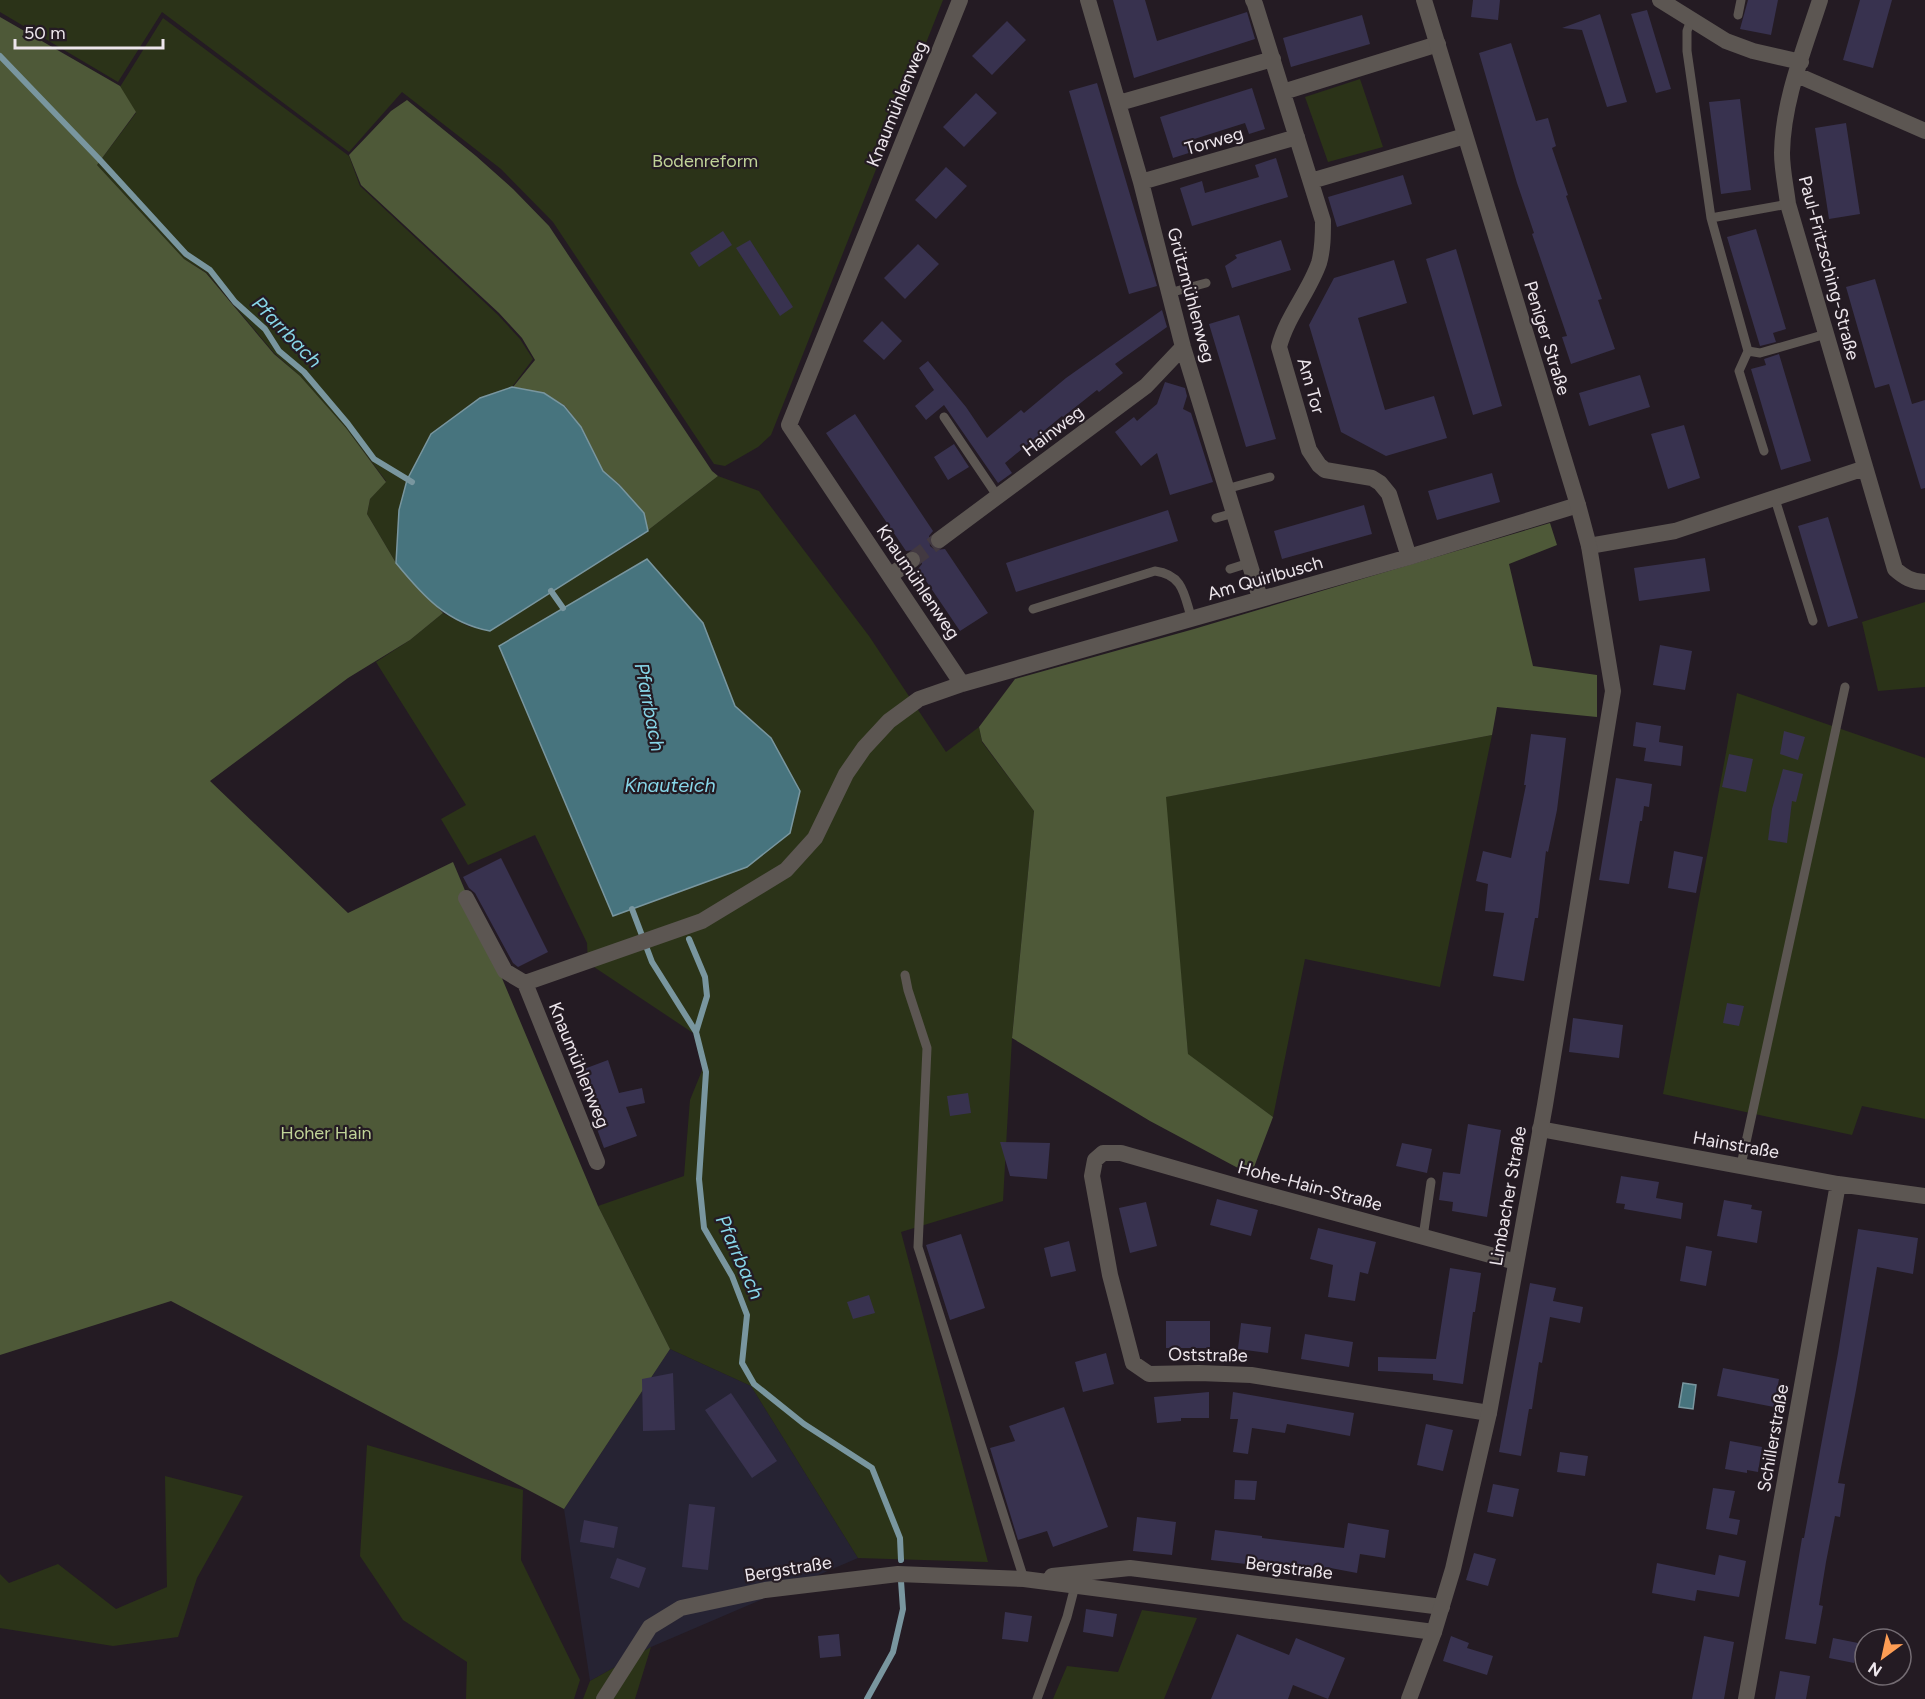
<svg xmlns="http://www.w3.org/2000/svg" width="1925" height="1699" font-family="Figtree,sans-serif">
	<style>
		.commercial { fill: #262333 }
		.green { fill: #2b3318; fill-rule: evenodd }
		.forest { fill: #4e5938 }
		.water { fill: #47747e; stroke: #79969f; stroke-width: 1.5 }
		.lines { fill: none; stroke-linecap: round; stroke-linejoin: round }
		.stream { stroke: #79969f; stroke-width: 6 }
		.building { fill: #38324f }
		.minor-tunnel { stroke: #423941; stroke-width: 16; stroke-dasharray: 16 8; stroke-linecap: butt }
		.service { stroke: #5c5652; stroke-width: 9 }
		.minor { stroke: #5c5652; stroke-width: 16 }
		.tertiary { stroke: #5c5652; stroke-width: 16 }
		.labels { text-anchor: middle; stroke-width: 4.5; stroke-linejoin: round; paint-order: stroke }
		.street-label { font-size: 18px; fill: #ede6ec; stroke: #241b23 }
		.park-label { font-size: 18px; fill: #c0d398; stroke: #241b23 }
		.water-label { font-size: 20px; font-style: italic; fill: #87d6e8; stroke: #241b23 }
	</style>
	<rect width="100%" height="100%" fill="#241b23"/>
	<path class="commercial" d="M670,1349L751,1386L858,1558L651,1647L590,1681L564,1509Z"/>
	<path class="green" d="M0,0H943L771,435L758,447L725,466L714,464L553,222L501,169L402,92L349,152L162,12L118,82L0,12Z
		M163,18L349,156L360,186L498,315L520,339L533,359L512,387L480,398L431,434L407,480L399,510L396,563L367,514L370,499L386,481L346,428L300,376L274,353L207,273L184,259L97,165L136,113L120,87Z
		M1360,79L1383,147L1328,162L1305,97Z
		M718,476L759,491L869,636L946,752L979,727L982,742L1034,811L1012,1038L1003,1201L901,1232L988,1562L858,1558L751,1386L670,1349L598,1206L684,1176L690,1100L703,1068L693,1033L588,963L587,943L535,835L468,865L441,819L466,805L376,662L410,640L443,613L470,627L551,591L634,541ZM703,623L735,706L771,738L499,646Z
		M1925,602V687L1878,691L1862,622Z
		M1737,693L1925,758V1119L1862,1106L1852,1135L1663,1094Z
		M1492,735L1440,987L1305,959L1273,1117L1188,1055L1165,797Z
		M367,1445L523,1490L521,1560L580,1680L574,1699H466L467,1662L403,1620L360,1556Z
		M165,1476L243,1496L197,1578L178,1637L113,1646L0,1628V1574L9,1583L58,1564L116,1609L167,1587Z
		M1142,1610L1197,1618L1164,1699H1053L1067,1666L1118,1672Z
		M651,1647L635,1699H583L590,1681Z"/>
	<path class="forest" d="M0,17L120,86L136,112L97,165L184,259L206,273L274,354L300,376L346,428L386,482L370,499L367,514L396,563L443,613L410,640L348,678L210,781L348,913L453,862L598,1206L670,1349L564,1509L171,1301L0,1355Z
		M407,100L476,156L513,189L549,226L712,471L718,476L647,531L620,485L603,471L582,428L565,406L544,393L513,387L535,360L522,338L499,313L361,185L349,155L391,111Z
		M1550,523L1557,545L1509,564L1533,666L1597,675V717L1497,707L1492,735L1166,797L1188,1054L1273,1117L1251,1175L1150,1121L1012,1038L1034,811L982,741L979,727L1015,679L1194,629Z"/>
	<path class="water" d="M512,387L544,393L564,406L581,427L603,471L619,485L644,513L648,531L490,631C447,623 423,596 396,563L399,510L407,480L431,434L480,398Z
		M647,559L703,623L735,706L771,738L800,791L790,833L747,867L613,916L499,646Z
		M1683,1383L1696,1385L1693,1409L1679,1407Z"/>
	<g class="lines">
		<path class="stream" d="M0,56L99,159L186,254L210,270L235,302L265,329L279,351L304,372L348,424L374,459L412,482
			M551,591L563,608
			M632,909L652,962L696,1032
			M689,939L705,977L707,996L696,1032L706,1072L699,1179L704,1228L732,1276L747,1315L742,1363L754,1384L804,1424L872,1468L900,1538L901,1560
			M867,1699L893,1652L903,1609L901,1581"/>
	</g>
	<path class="building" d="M1113,0H1145L1157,41L1247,12L1255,39L1134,78Z
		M1473,0H1500L1498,20L1471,17Z
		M1748,0H1778L1771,35L1740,29Z
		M1860,0H1892L1873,68L1843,60Z
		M1647,10L1671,89L1656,93L1631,14Z
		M1600,14L1627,102L1607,107L1582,30L1562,28Z
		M1362,15L1370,44L1291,67L1283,38Z
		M1007,21L1026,40L992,75L972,56Z
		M1511,43L1536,121L1548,118L1556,146L1552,148L1568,195L1566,196L1602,299L1598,300L1615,349L1571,364L1562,337L1567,336L1532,234L1534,233L1517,183L1479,53Z
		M1097,83L1157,286L1129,294L1069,91Z
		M1252,88L1265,129L1249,134L1245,123L1188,141L1192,152L1173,158L1160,117Z
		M976,93L997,113L964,147L943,127Z
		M1740,99L1751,190L1721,194L1709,102Z
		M1846,123L1860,214L1829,219L1815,128Z
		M1276,158L1288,197L1192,226L1180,188L1202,181L1205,193L1259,177L1255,165Z
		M946,167L967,186L936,219L915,200Z
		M1403,175L1412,204L1337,227L1328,197Z
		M1756,229L1786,329L1773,333L1776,342L1760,346L1727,237Z
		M723,231L732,245L699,267L690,253Z
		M750,240L793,307L780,316L736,248Z
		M1281,240L1291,270L1232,288L1225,266L1237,258L1235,255Z
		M918,244L939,264L905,299L884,278Z
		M1456,249L1502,406L1473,415L1426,259Z
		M1394,260L1407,303L1358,318L1385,410L1434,396L1447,438L1386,456L1341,432L1309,325L1334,278Z
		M1875,279L1912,404L1925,400V488L1921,489L1889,384L1875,388L1846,287Z
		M1162,310L1167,327L1115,364L1123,373L1099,392L1097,390L1063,417L1062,416L1005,463L1012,473L998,483L944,405L926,420L915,406L934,390L919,368L928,361L966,407L987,438L1021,410L1024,413L1066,378Z
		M1239,315L1276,439L1246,447L1209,324Z
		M882,321L902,341L884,360L863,341Z
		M1779,354L1811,461L1781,470L1751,369L1766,365L1764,359Z
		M1640,375L1650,407L1589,426L1579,393Z
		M1165,382L1185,388L1187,396L1183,409L1191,413L1213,482L1170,495L1157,453L1141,466L1115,432L1134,417L1137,421L1157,404Z
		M855,414L933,531L929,536L930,546L935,550L945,549L988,613L960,631L918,569L922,564L921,554L916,550L906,551L826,433Z
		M1684,425L1700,478L1668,489L1651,434Z
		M954,444L969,467L948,480L934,457Z
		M1492,473L1500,502L1437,520L1428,491Z
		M1364,505L1372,534L1282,559L1274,531Z
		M1168,510L1178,541L1016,592L1006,563Z
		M1828,517L1858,618L1828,627L1798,526Z
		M1705,558L1710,591L1639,601L1634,568Z
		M1660,645L1692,651L1685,690L1653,685Z
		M1636,722L1661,726L1659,742L1683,746L1681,766L1644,761L1646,748L1633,746Z
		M1784,731L1805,737L1798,760L1780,754Z
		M1531,734L1566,738L1557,810L1548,852L1546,851L1538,918H1535L1524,981L1493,976L1504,913L1485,911L1488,884L1476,881L1483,851L1511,858L1526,785H1524Z
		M1729,754L1753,759L1746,792L1722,787Z
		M1783,769L1803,774L1796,802L1792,801L1787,843L1768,840L1772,809Z
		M1616,778L1652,784L1649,807L1644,806L1642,821H1640L1629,884L1599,880Z
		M1674,851L1703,857L1696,893L1668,888Z
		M501,858L548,952L518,967L513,963L475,893L469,888L463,877Z
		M1727,1003L1744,1006L1739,1026L1723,1023Z
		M1573,1018L1623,1025L1619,1058L1569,1052Z
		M608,1060L619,1093L642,1088L645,1103L626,1107L637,1136L604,1148L576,1072Z
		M968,1093L971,1113L950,1116L947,1096Z
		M1468,1124L1501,1130L1487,1217L1452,1211L1453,1202L1439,1200L1443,1172L1460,1174Z
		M1000,1142L1050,1143L1047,1179L1010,1176Z
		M1402,1143L1432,1149L1427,1173L1396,1166Z
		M1621,1176L1659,1182L1656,1198L1683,1203L1681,1219L1624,1209L1625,1204L1616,1203Z
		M1217,1199L1258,1210L1251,1236L1210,1225Z
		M1724,1200L1752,1205L1751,1209L1762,1211L1757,1243L1717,1236Z
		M1146,1202L1157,1246L1130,1253L1119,1208Z
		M1318,1228L1376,1242L1368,1274L1360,1272L1355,1301L1328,1297L1333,1265L1310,1259Z
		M1858,1229L1918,1238L1913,1274L1877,1267L1856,1390L1838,1483L1845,1484L1840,1517L1835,1516L1826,1562L1819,1605L1823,1606L1816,1644L1785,1639L1802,1538H1804L1838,1353Z
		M961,1234L985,1308L950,1320L926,1245Z
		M1069,1241L1076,1271L1051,1277L1044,1248Z
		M1686,1246L1712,1251L1706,1286L1680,1281Z
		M1450,1268L1481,1273L1475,1312H1473L1463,1384L1433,1380V1374L1378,1371V1357L1436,1359Z
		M1530,1283L1556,1288L1553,1301L1583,1307L1580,1323L1550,1317L1542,1363L1539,1362L1532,1409H1529L1521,1456L1499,1452Z
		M869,1295L875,1313L853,1319L847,1302Z
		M1166,1321H1210V1348H1166Z
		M1241,1323L1271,1327L1268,1353L1238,1349Z
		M1305,1334L1353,1342L1349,1367L1301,1359Z
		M1106,1353L1114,1384L1083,1392L1075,1362Z
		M1723,1368L1779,1379L1774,1407L1717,1396Z
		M673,1373L675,1430L643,1431L642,1379Z
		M1209,1392V1418H1181V1421L1157,1423L1154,1397Z
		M1233,1392L1354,1413L1350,1436L1287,1424L1285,1433L1252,1428L1248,1454L1233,1452L1238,1419H1230Z
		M731,1393L777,1461L752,1478L705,1410Z
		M1064,1407L1108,1527L1053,1547L1047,1531L1018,1540L990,1448L1015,1441L1009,1426Z
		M1426,1424L1453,1430L1443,1471L1417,1465Z
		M1730,1441L1762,1447L1758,1472L1747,1470V1473L1725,1469Z
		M1560,1452L1588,1456L1585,1476L1557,1472Z
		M1235,1480L1257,1481L1255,1500L1234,1499Z
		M1493,1484L1519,1489L1513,1517L1487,1512Z
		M1713,1488L1735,1491L1729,1518L1740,1520L1737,1535L1706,1529Z
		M689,1504L715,1507L708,1570L682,1567Z
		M1137,1517L1176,1522L1172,1555L1133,1551Z
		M584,1520L618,1527L614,1548L580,1542Z
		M1348,1523L1389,1530L1385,1558L1360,1554L1357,1573L1325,1567L1324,1573L1211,1560L1215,1530L1262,1536V1538L1344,1548Z
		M1474,1553L1496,1559L1488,1586L1466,1580Z
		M1719,1555L1746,1561L1739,1597L1697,1590L1695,1601L1652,1593L1657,1563L1715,1575Z
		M617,1558L646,1568L639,1588L610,1578Z
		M1086,1609L1117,1614L1113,1637L1083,1632Z
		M1005,1612L1032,1616L1028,1642L1002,1639Z
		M839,1634L841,1656L820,1658L818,1636Z
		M1237,1634L1289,1655L1296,1638L1345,1658L1328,1699L1293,1685L1288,1699H1211Z
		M1451,1636L1469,1643L1467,1648L1493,1656L1487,1675L1443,1661Z
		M1704,1636L1734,1642L1724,1699H1692Z
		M1833,1638L1858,1643L1854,1663L1829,1658Z
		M1780,1671L1810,1676L1806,1699H1775Z"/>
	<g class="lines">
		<path class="minor-tunnel" d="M912,560L939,540"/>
		<path class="service" d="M1738,15L1741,0
			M1691,20L1687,31V51L1711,218L1748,351L1739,371L1764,451
			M1711,218L1788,204
			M1169,293L1206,283
			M1748,351L1760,353L1826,334
			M944,417L998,497
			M1226,489L1270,477
			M1775,499L1813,621
			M1216,518L1234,513
			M1230,569L1249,563
			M1033,609L1155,571C1184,575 1184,595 1192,620
			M905,975L908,990L927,1048L918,1247L1024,1579
			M1741,1165L1845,687
			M1423,1237L1431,1182
			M1037,1699L1067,1617L1075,1586"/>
		<path class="minor" d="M960,0L789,425L962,684
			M1088,0L1141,182L1183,347L1260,598
			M1253,0L1255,4L1323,221C1323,235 1323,249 1319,263C1309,292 1287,316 1279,347L1309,450L1319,465L1325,470L1372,478L1380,483L1389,494L1409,557
			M1660,0L1726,41L1753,51L1801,62
			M1820,0C1804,50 1783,100 1782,153C1782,170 1786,187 1788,204L1895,569C1904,577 1912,582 1925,582
			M1797,75L1925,131
			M1283,92L1438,44
			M1119,103L1273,59
			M1311,181L1465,136
			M1141,182L1297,137
			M939,540L1146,386L1183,347
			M1589,546L1675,531L1865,468
			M891,575L912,560
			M466,898L505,971L525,983L597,1162
			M525,983L702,921L786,870L815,838L846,774L864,748L889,721L919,699L962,684L1409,557L1578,505
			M1540,1129L1838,1184L1925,1196
			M1489,1413L1251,1375L1199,1373L1149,1374L1133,1363L1110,1275L1092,1176L1095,1160L1103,1153H1121L1243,1188L1516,1262
			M1052,1576L1130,1568L1442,1607
			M604,1699L650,1627L681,1608L765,1590L898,1574L1024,1579L1434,1632
			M1746,1699L1838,1184"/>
		<path class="tertiary" d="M1409,1699L1434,1632L1453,1569L1489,1413L1545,1105L1613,691L1589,546L1578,505L1424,0"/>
	</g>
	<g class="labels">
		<g class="street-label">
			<text transform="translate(897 104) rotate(-68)" y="6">Knaumühlenweg</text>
			<text transform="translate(1214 141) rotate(-16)" y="6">Torweg</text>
			<text transform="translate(1829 268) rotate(75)" y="6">Paul-Fritzsching-Straße</text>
			<text transform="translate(1191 295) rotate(75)" y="6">Grützmühlenweg</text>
			<text transform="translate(1547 338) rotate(73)" y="6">Peniger Straße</text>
			<text transform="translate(1311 386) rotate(74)" y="6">Am Tor</text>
			<text transform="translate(1053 431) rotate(-37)" y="6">Hainweg</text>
			<text transform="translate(1265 578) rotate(-16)" y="6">Am Quirlbusch</text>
			<text transform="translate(918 582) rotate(56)" y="6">Knaumühlenweg</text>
			<text transform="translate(579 1065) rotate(68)" y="6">Knaumühlenweg</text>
			<text transform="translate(1736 1145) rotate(10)" y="6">Hainstraße</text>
			<text transform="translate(1310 1186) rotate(15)" y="6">Hohe-Hain-Straße</text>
			<text transform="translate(1508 1196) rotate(-80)" y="6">Limbacher Straße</text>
			<text transform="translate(1208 1355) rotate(1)" y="6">Oststraße</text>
			<text transform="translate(1773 1438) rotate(-80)" y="6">Schillerstraße</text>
			<text transform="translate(1289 1568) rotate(7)" y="6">Bergstraße</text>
			<text transform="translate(788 1569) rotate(-9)" y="6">Bergstraße</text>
		</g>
		<g class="park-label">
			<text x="705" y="167">Bodenreform</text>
			<text x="326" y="1139">Hoher Hain</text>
		</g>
		<g class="water-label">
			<text transform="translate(287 332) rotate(46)" y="7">Pfarrbach</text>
			<text transform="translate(650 707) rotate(79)" y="7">Pfarrbach</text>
			<text x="670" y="792">Knauteich</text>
			<text transform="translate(740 1257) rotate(66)" y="7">Pfarrbach</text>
		</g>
	</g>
	<g transform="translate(1883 1657) rotate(213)"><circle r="28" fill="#241b23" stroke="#746c73" stroke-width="1.5"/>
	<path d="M0-4.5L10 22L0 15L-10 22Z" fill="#fd9d54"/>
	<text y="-9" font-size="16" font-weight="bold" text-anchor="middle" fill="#ede6ec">N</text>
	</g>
	<path d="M15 39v9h148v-9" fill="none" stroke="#ede6ec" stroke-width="3"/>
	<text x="24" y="39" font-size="18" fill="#ede6ec" stroke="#241b23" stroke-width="4.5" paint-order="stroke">50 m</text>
</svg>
